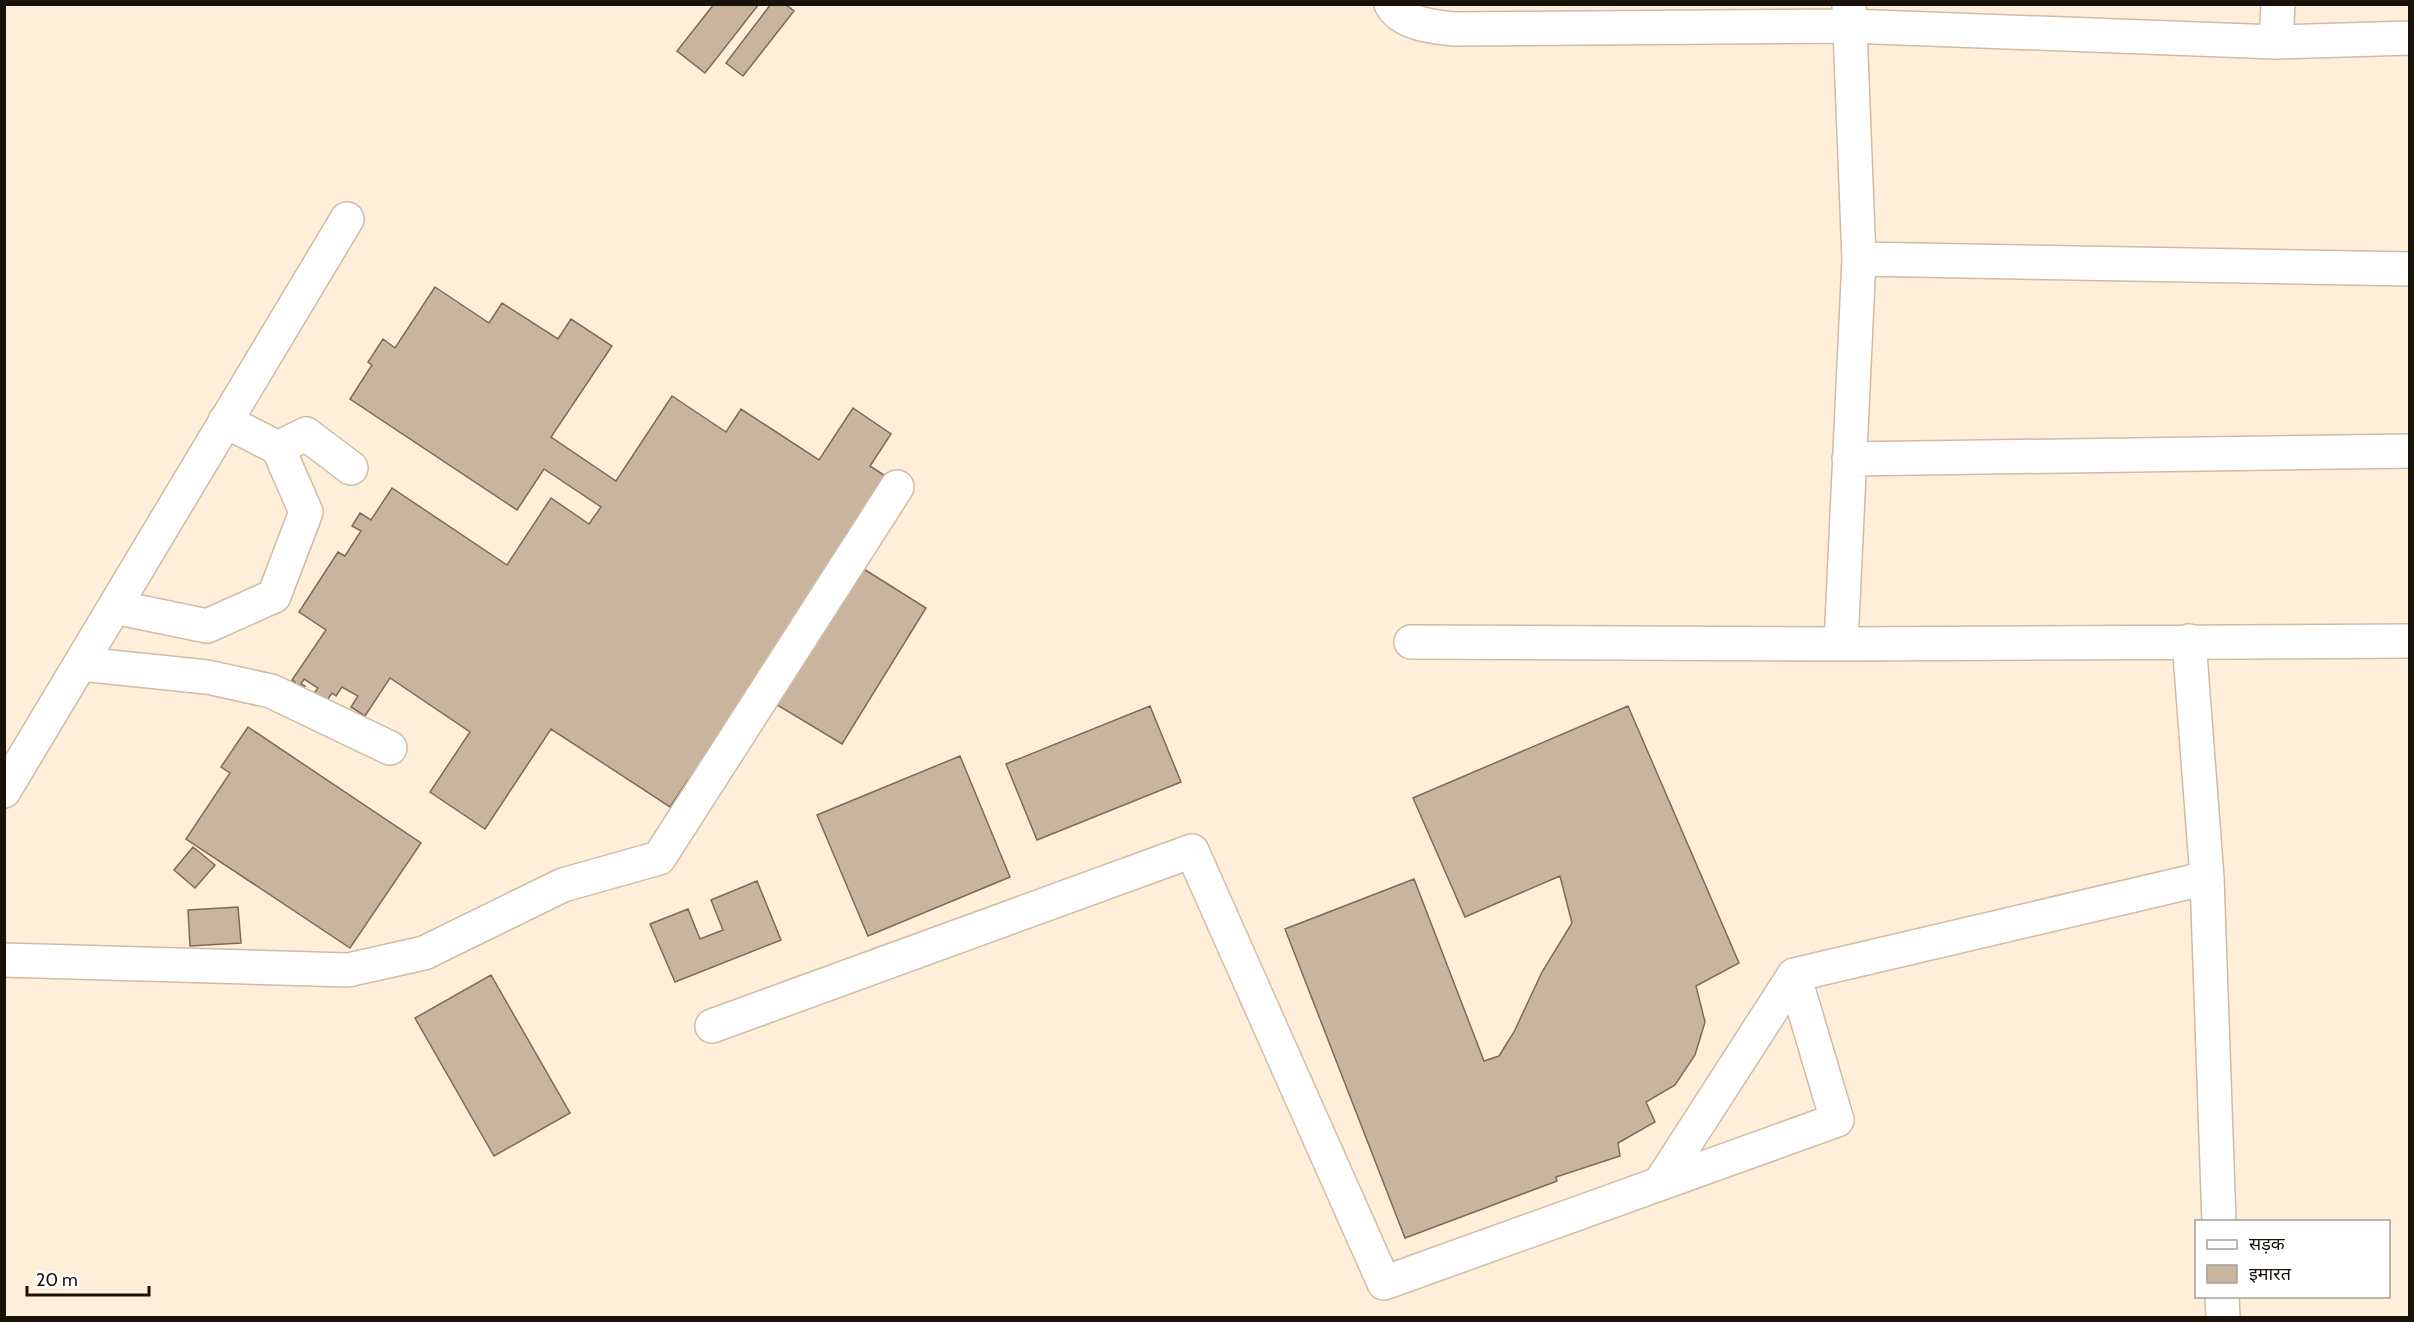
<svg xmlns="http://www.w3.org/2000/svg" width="2414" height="1322" font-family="Cabin,'Noto Sans Devanagari',sans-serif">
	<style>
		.building { fill: #c9b59e; stroke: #7d6b56; stroke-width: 1.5 }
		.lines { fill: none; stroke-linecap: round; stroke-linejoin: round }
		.minor-casing { stroke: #d0bca5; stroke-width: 36 }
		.minor { stroke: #fff; stroke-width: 33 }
	</style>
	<rect width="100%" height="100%" fill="#feeeda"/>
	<path class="building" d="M714,4H759L705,73L677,51Z
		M771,4H785L794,11L743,76L726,63Z
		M435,287L489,323L502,303L558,339L571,319L612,346L551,437L616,481L672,396L726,432L741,409L819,460L853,408L891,434L870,466L893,481L693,783L688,780L670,807L551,729L485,829L430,792L470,732L390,678L365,716L351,707L358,696L342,687L336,696L332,693L323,706L311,698L318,688L304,679L301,684L305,686L300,695L290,689L295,682L292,680L326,630L299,612L338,552L345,556L361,531L352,526L360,513L371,520L392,488L507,565L551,498L589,524L601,507L544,469L517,510L350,399L372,365L368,362L383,339L395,348Z
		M859,566L926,608L842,744L774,703Z
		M1150,706L1181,782L1037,840L1006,764Z
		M1628,706L1739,963L1696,986L1705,1022L1695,1055L1675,1085L1646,1102L1655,1122L1618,1143L1620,1156L1556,1177L1557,1181L1405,1238L1285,929L1414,879L1484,1061L1499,1056L1514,1032L1542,972L1572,923L1560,876L1465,917L1413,798Z
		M248,727L421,843L350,948L186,839L230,773L221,767Z
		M960,756L1010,877L868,936L817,815Z
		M193,847L215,865L195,888L174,870Z
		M757,881L781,940L675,982L650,924L688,909L700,939L723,930L711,900Z
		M238,907L241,943L190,946L188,910Z
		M491,975L570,1113L494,1156L415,1018Z"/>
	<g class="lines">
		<defs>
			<path id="minor" d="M1391,4C1401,24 1435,27 1454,29L1849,26L2276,42L2410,38
				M2276,42L2278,4
				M1859,259L2410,269
				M225,421L278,448L306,434L351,468
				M1849,459L2410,451
				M115,607L207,626L274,596L306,512L278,448
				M2189,641L2207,878L2219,1222
				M1411,642L1841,644L2410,641
				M1841,644L1859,259L1849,4
				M81,664L207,677L271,691L390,748
				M4,791L347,219
				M4,960L348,970L424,953L563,885L659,858L897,487
				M712,1026L1192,851L1384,1283L1837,1120L1794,975L2207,878
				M1660,1183L1794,975
				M2222,1296L2223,1318"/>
		</defs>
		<use href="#minor" class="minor-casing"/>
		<use href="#minor" class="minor"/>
	</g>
	<rect width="2414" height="1322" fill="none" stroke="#181209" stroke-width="12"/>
	<rect x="2195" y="1220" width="195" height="78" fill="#ffffff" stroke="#a3a09d" stroke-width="1.5"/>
	<rect x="2207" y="1240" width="30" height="9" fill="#ffffff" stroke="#a3a09d" stroke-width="1.5"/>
	<text x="2249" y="1250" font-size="18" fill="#181209">सड़क</text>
	<rect x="2207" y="1265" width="30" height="18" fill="#c9b59e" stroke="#a3a09d" stroke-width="1.5"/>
	<text x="2249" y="1280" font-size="18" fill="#181209">इमारत</text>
	<path d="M27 1286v9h122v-9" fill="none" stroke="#181209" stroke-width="3"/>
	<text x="36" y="1286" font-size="18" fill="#181209" stroke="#ffffff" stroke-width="4.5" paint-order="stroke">20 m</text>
</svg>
